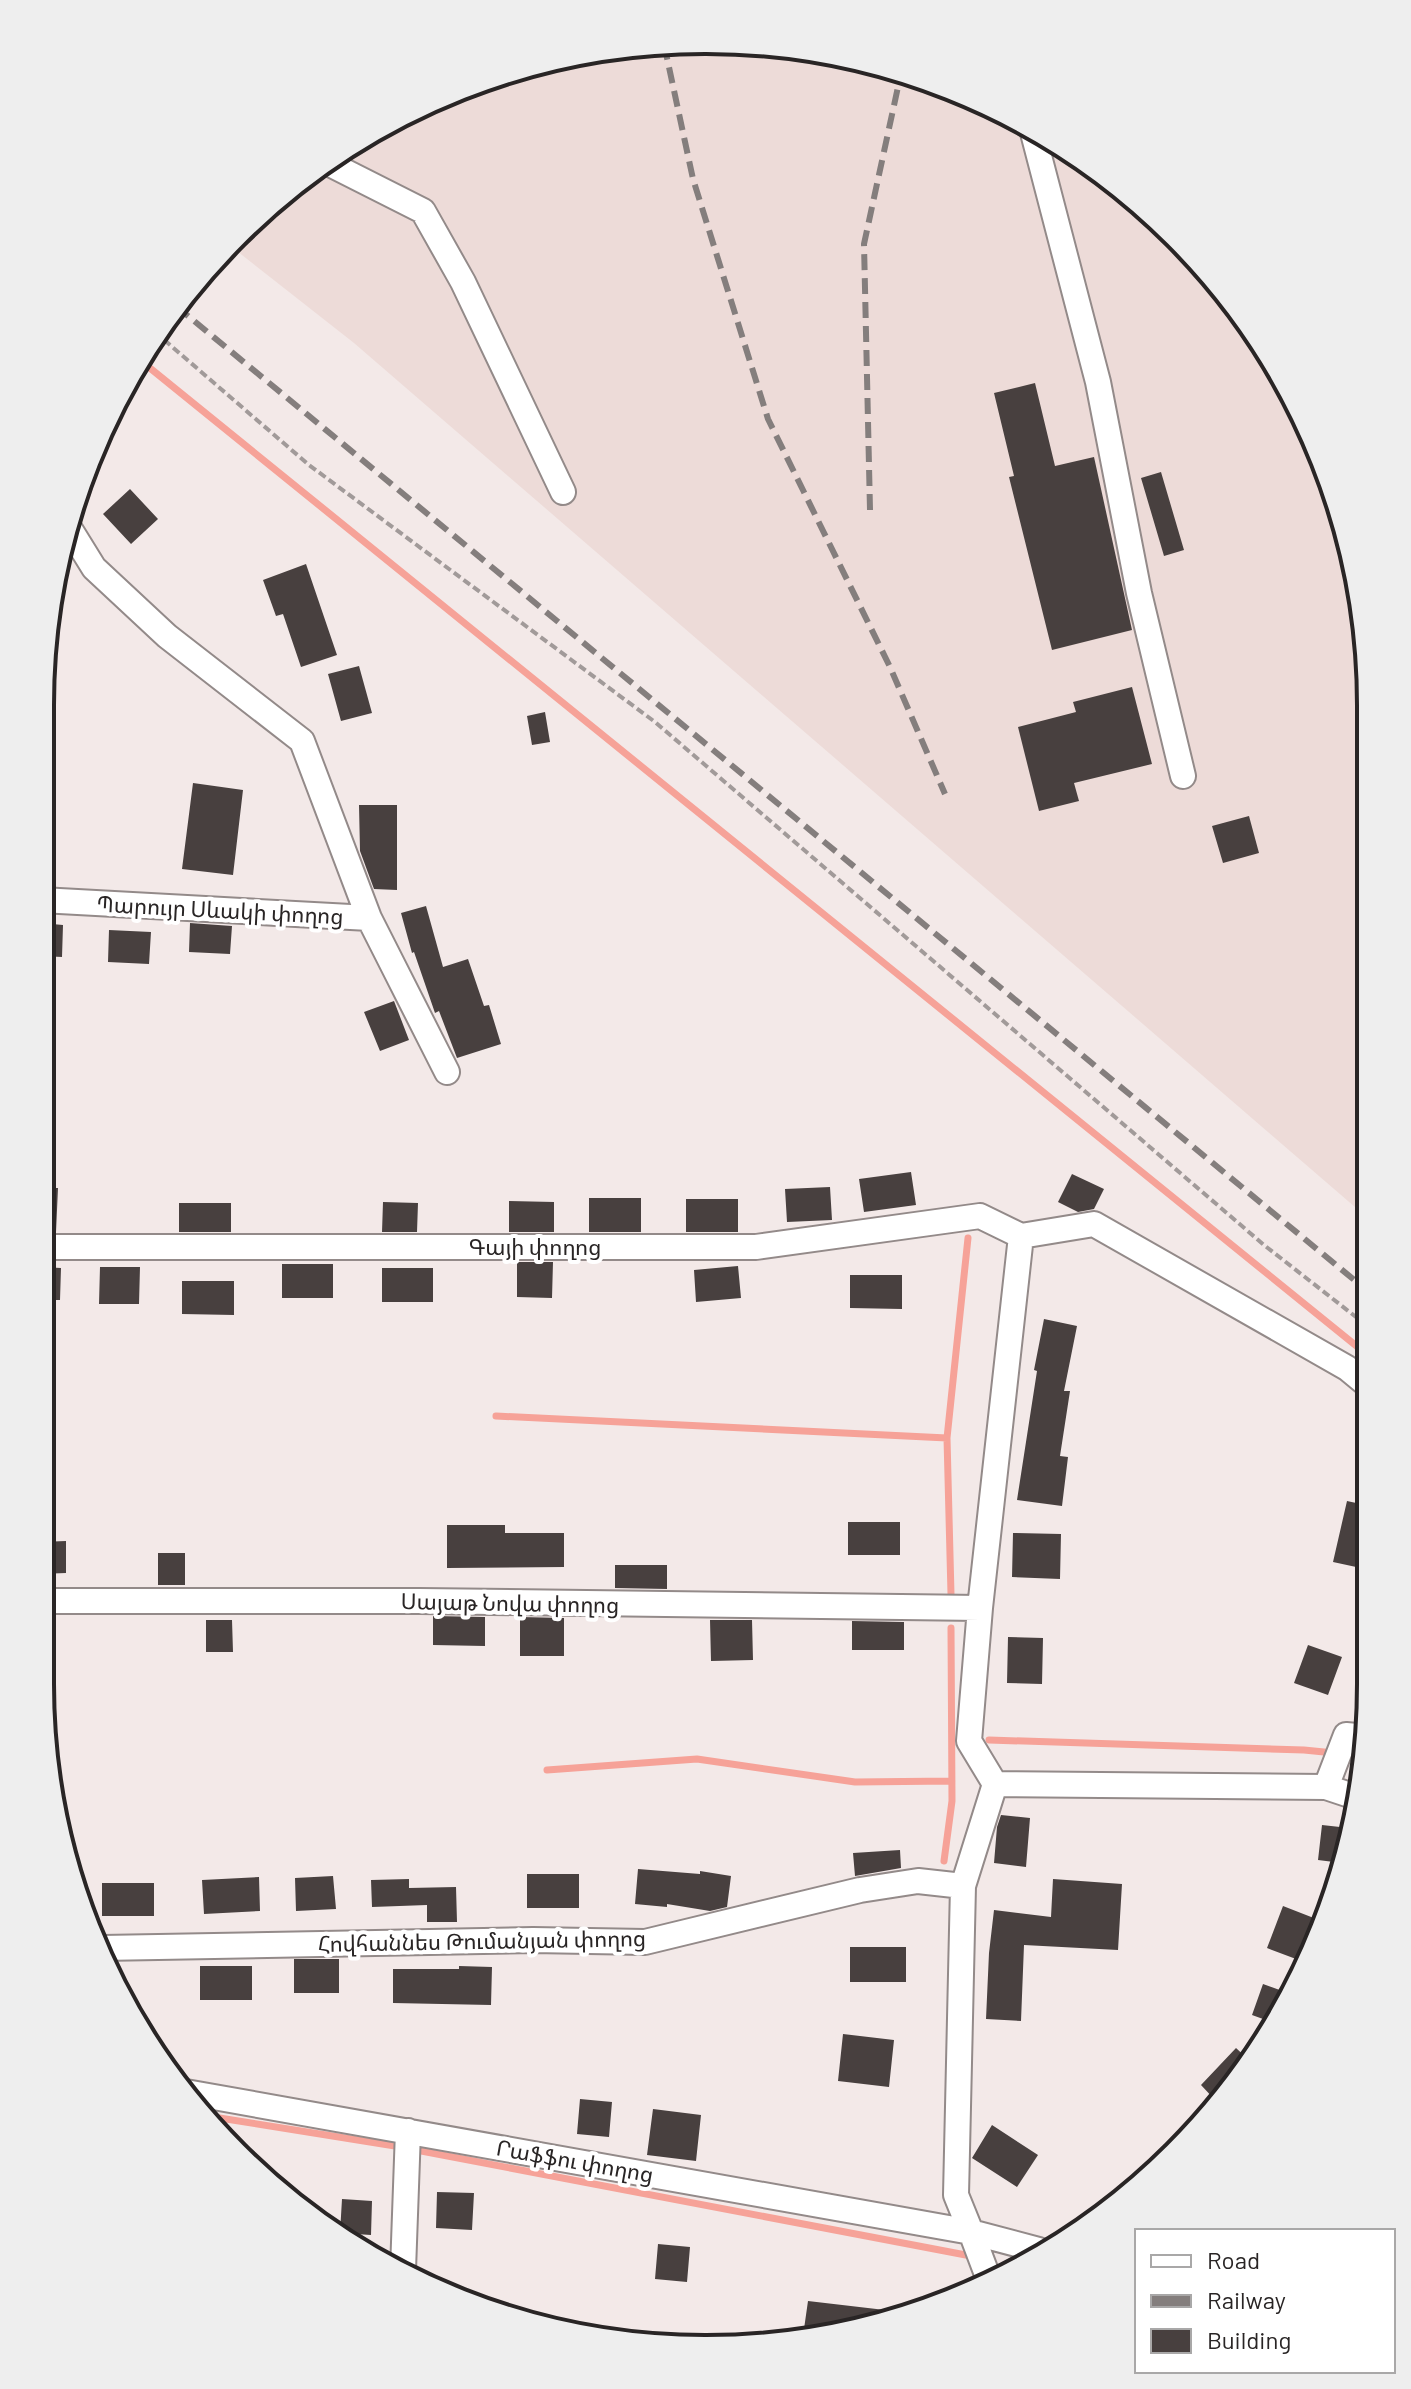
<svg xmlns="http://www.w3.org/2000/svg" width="1411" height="2389" font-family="Barlow,'Noto Sans Armenian',sans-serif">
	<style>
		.built { fill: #eddbd8 }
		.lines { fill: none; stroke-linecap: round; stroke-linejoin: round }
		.stream { stroke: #f6a298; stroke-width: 7 }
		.building { fill: #48403f }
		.minor-casing { stroke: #938a89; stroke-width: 28 }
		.path { stroke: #a19a99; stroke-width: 4; stroke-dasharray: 8 4; stroke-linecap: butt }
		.minor { stroke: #fff; stroke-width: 24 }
		.rail { stroke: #847e7d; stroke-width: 6; stroke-dasharray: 16 8; stroke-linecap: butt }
		.labels { text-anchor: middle; stroke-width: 8; stroke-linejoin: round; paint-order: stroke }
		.street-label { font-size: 22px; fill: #292525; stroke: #fff }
		.rim { fill: none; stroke: #292525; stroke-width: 4 }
	</style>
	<rect width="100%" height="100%" fill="#f3e9e8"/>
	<path class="built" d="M706,40L836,53L961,91L1076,152L1206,266L1282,373L1336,492L1370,662V1220L354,343L228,244L235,235L336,152L451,90L576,53Z"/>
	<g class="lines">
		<path class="stream" d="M140,360L1370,1357
			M496,1416L947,1438
			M951,1594L947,1438L968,1238
			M989,1740L1304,1750L1364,1756
			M547,1770L697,1759L855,1782L952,1781
			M944,1861L952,1801L951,1628
			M207,2116L395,2146L971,2256"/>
	</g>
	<path class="building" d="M1035,383L1055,466L1094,457L1132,630L1052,650L1009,477L1014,476L994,393Z
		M1161,472L1184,550L1164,556L1141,478Z
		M130,489L158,519L131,544L103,514Z
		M306,564L337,655L301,667L283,614L276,616L263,580Z
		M359,666L372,713L341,721L328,674Z
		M1132,687L1152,764L1074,783L1079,801L1039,811L1018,727L1076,712L1073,702Z
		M545,712L550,742L532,745L527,716Z
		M193,783L243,790L233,875L182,869Z
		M359,805H397V890L374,889L360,851Z
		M1249,816L1259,853L1223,863L1212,826Z
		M426,906L443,967L468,959L484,1006L489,1005L501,1044L457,1058L439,1011L435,1013L414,952L412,953L401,913Z
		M41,923L63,925L62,957L41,956Z
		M190,923L232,926L230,954L189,952Z
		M109,930L151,932L149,964L108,962Z
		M394,1001L409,1040L380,1051L364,1012Z
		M911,1172L916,1205L864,1212L859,1179Z
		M1072,1174L1104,1189L1094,1209L1078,1212L1058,1202Z
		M830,1187L832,1220L787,1222L785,1189Z
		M41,1188H58L56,1232H41Z
		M589,1198H641V1232H589Z
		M686,1199H738V1232H686Z
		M509,1201L554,1202V1232H509Z
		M383,1202L418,1203L417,1232H382Z
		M179,1203H231V1232H179Z
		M517,1262H553L552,1298L517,1297Z
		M282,1264H333V1298H282Z
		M738,1266L741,1298L696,1302L694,1270Z
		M41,1267L61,1268L60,1300H41Z
		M100,1267H140L139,1304H99Z
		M382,1268H433V1302H382Z
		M850,1275H902V1309L850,1308Z
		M182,1281H234V1315L182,1314Z
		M1044,1319L1077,1326L1064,1391H1070L1060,1456L1068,1457L1062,1506L1017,1500L1037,1371L1034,1370Z
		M1347,1501L1370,1506V1570L1333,1562Z
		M848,1522H900V1555H848Z
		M447,1525H505V1533H564V1567L447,1568Z
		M1013,1533L1061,1534L1060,1579L1012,1577Z
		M66,1541V1573L40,1574V1542Z
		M158,1553H185V1585H158Z
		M615,1565H667V1589L615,1588Z
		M433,1616L485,1617V1646L433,1645Z
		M520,1617L564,1618V1656H520Z
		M206,1620H232L233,1652H206Z
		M710,1620H752L753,1660L711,1661Z
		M852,1621L904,1622V1650H852Z
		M1008,1637L1043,1638L1042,1684L1007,1683Z
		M1308,1645L1342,1657L1328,1695L1294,1683Z
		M1001,1815L1030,1818L1026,1867L994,1863L997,1827Z
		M1322,1825L1349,1828L1342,1863L1318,1860Z
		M900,1850L901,1868L855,1876L853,1853Z
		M638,1869L700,1874V1871L731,1876L727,1907L710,1911L667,1904V1907L635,1904Z
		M527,1874H579V1908H527Z
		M333,1876L336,1909L296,1911L295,1878Z
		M259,1877L260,1911L204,1914L202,1880Z
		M409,1879V1888L456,1887L457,1922H427V1905L372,1907L371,1880Z
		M1053,1879L1122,1884L1118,1950L1024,1945L1021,2021L986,2019L989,1953L994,1910L1051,1917Z
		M102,1883H154V1916H102Z
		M1283,1906L1324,1922L1304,1962L1267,1948Z
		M850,1947H906V1982H850Z
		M294,1959H339V1993H294Z
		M200,1966H252V2000H200Z
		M459,1966L492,1967L491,2005L393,2003V1969H459Z
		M1263,1984L1288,1993L1274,2023L1252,2015Z
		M843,2034L894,2040L889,2087L838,2081Z
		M1236,2048L1251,2062L1215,2100L1201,2085Z
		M580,2099L612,2102L609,2137L577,2134Z
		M653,2109L701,2115L696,2161L647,2155Z
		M992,2125L1038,2155L1017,2187L972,2158Z
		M437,2192L474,2193L472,2230L436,2228Z
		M342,2199L372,2201L371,2235L340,2233Z
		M658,2244L690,2247L687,2282L655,2279Z
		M808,2301L902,2312V2317L816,2331L804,2329Z"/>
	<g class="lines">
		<defs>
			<path id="minor" d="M1032,129L1098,382L1139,593L1183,776
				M324,161L423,211L463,282L563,492
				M68,526L94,568L167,636L302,741L369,918
				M41,900L369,918L447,1072
				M1021,1236L1094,1224L1347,1368L1370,1387
				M41,1247H756L980,1216L1021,1236
				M40,1601H420L980,1608
				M995,1784L969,1741L980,1608L1021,1236
				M995,1784L1326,1787L1356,1797
				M1326,1787L1346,1735L1368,1737
				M963,1886L956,2195L971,2232L1039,2250
				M102,1948L533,1940L645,1942L860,1890L918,1881L963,1886L995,1784
				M180,2091L971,2232L988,2277
				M403,2270L408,2131"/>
		</defs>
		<use href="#minor" class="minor-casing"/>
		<path class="path" d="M155,332L309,465L655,722L1264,1245L1370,1328"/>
		<use href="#minor" class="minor"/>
		<path class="rail" d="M664,44L693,179L768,419L890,667L945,794
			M176,306L1370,1293
			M870,510L864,244L901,73"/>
	</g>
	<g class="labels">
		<g class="street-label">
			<text transform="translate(220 910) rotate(3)" y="8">Պարույր Սևակի փողոց</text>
			<text x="535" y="1255">Գայի փողոց</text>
			<text transform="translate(510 1603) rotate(1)" y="8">Սայաթ Նովա փողոց</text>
			<text transform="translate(482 1941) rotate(-1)" y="8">Հովհաննես Թումանյան փողոց</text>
			<text transform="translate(575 2161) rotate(10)" y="8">Րաֆֆու փողոց</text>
		</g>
	</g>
	<path d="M0 0H1411V2389H0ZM705 54H706A651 651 0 0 1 1357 705V1684A651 651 0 0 1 706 2335H705A651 651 0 0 1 54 1684V705A651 651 0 0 1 705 54Z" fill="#eee" fill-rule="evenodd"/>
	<path class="rim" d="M705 54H706A651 651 0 0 1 1357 705V1684A651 651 0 0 1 706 2335H705A651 651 0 0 1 54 1684V705A651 651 0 0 1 705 54Z"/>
	<rect x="1135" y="2229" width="260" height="144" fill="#ffffff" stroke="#a9a8a8" stroke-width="2"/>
	<rect x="1151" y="2255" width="40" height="12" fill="#ffffff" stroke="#a9a8a8" stroke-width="2"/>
	<text x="1207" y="2269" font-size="24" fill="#292525">Road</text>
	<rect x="1151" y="2295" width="40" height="12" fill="#847e7d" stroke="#a9a8a8" stroke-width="2"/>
	<text x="1207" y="2309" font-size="24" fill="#292525">Railway</text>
	<rect x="1151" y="2329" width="40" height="24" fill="#48403f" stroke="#a9a8a8" stroke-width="2"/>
	<text x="1207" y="2349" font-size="24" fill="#292525">Building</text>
</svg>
